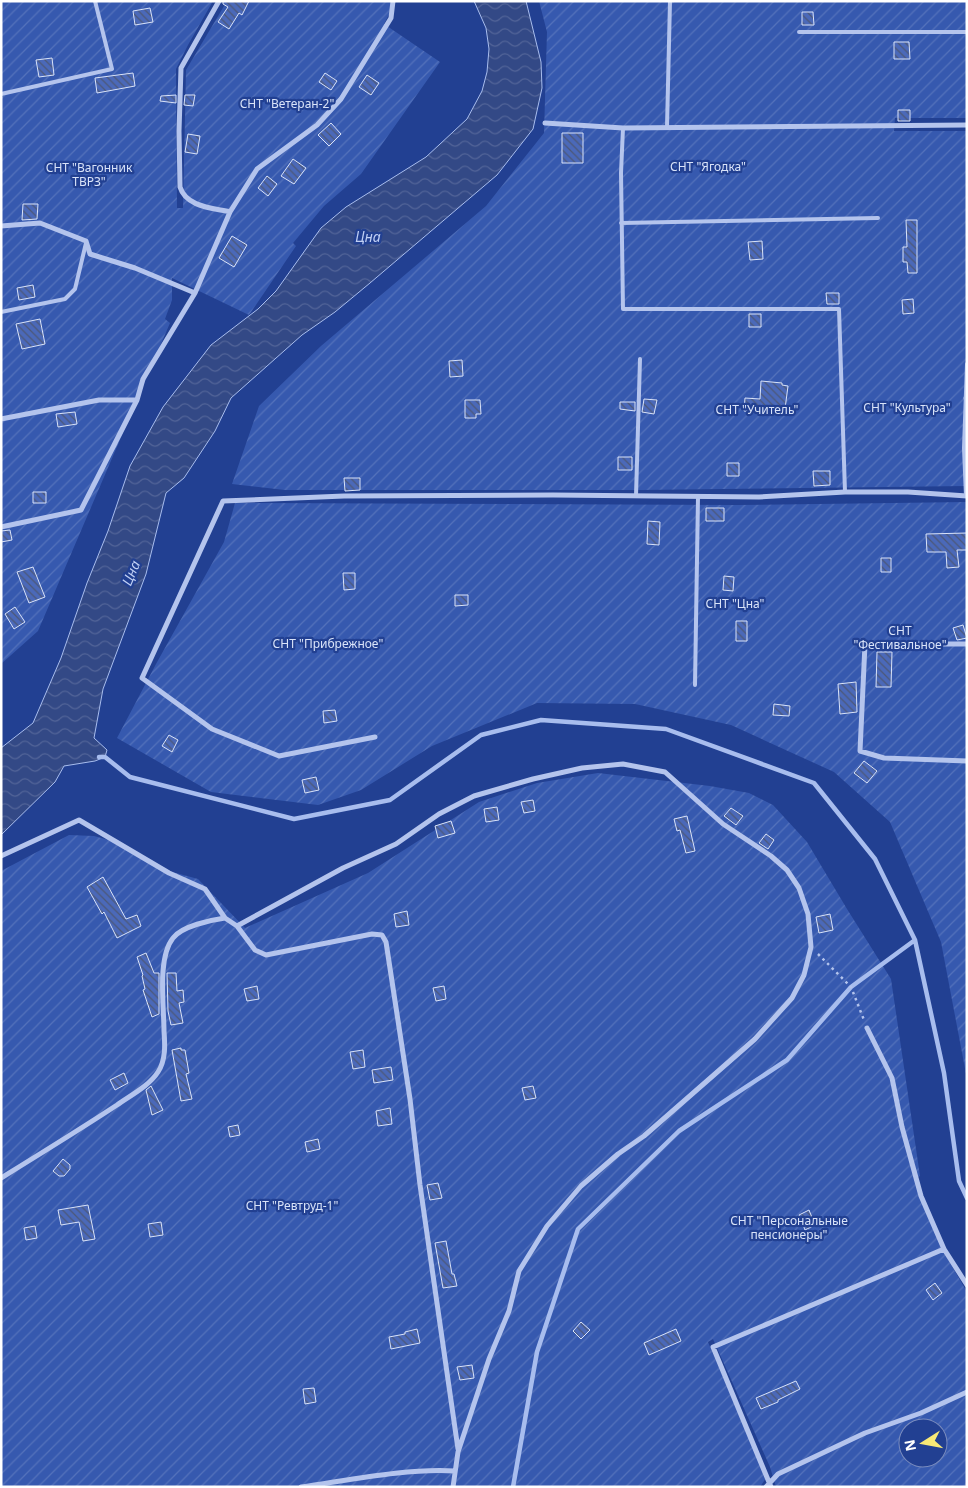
<svg xmlns="http://www.w3.org/2000/svg" width="968" height="1488" font-family="'Noto Sans',sans-serif">
	<style>
		.garden { fill: url(#garden-furrows); fill-rule: evenodd }
		.water { fill: url(#water-waves); stroke: #a8bdee }
		.lines { fill: none; stroke-linecap: round; stroke-linejoin: round }
		.stream { stroke: #a8bdee; stroke-width: 4.5 }
		.building { fill: url(#building-back-hatch); stroke: #d9e3f9 }
		.path { stroke: #b4c4ed; stroke-width: 2.5; stroke-dasharray: 2.5 4; stroke-linecap: butt }
		.lane { stroke: #b4c4ed; stroke-width: 4 }
		.street { stroke: #b4c4ed; stroke-width: 5 }
		.labels { text-anchor: middle; stroke-width: 4.5; stroke-linejoin: round; paint-order: stroke }
		.park-label { font-size: 12px; fill: #d9e3f9; stroke: #224092 }
		.water-label { font-size: 14px; font-style: italic; fill: #c0cff4; stroke: #224092 }
	</style>
	<defs>
		<pattern id="garden-furrows" width="10" height="10" patternUnits="userSpaceOnUse" patternTransform="scale(1.25)"><rect width="10" height="10" fill="#3659af"/><path d="M-1 1l2-2M0 10L10 0M9 11l2-2" fill="none" stroke="#5472bb"/></pattern>
		<pattern id="water-waves" width="16" height="10" patternUnits="userSpaceOnUse" patternTransform="scale(1.25)"><rect width="16" height="10" fill="#334986"/><path d="M0 5q4-4 8 0t8 0" fill="none" stroke="#526498"/></pattern>
		<pattern id="building-back-hatch" width="6" height="6" patternUnits="userSpaceOnUse" patternTransform="scale(1.25)"><rect width="6" height="6" fill="#4b69b9"/><path d="M-1 5l2 2M0 0l6 6M5-1l2 2" fill="none" stroke="#4c5878"/></pattern>
	</defs>
	<rect width="100%" height="100%" fill="#224092"/>
	<path class="garden" d="M1,1H213L188,45L176,69L177,208H183L186,70L227,1H396L384,24L440,62L361,174L324,206L293,243L296,246L249,315L172,278V300L165,319L170,323L38,631L1,664Z
		M539,1H967V118H895L894,131H967V486L642,490H285L232,484L259,406L321,346L486,206L544,133L547,32Z
		M967,502V1079L941,942L890,822L834,772L731,725L635,704L537,703L432,746L361,790L318,805L211,792L117,738L156,664L224,542L235,503L737,505Z
		M598,773L710,786L749,793L773,805L807,842L847,909L891,979L920,1176L915,1179L946,1256L967,1292V1487H776L770,1467L713,1339L708,1342L766,1478L760,1487H1V871L69,835L94,836L120,843L158,868L198,879L245,928L368,873L479,802L537,783ZM908,1428H938V1458H908Z"/>
	<path class="water" d="M474,1H526L541,62L542,88L533,129L497,175L370,283L335,312L302,335L231,398L215,431L184,478L166,493L146,574L103,689L94,738L107,750L105,757L95,761L64,766L55,782L1,835V748L33,723L61,658L87,583L108,531L130,466L163,407L211,345L258,309L276,291L321,228L346,207L426,157L467,119L482,91L487,72L489,49L486,28Z"/>
	<g class="lines">
		<path class="stream" d="M99,757H105L130,777L294,819L390,800L481,735L541,720L666,729L814,783L875,859L915,940L944,1073L959,1181L967,1198
			M513,1487L537,1352L578,1229L679,1131L787,1060L851,987L915,940"/>
	</g>
	<path class="building" d="M223,1H249L242,15L239,13L229,29L218,22L228,7L223,4Z
		M150,8L153,22L135,25L133,11Z
		M802,12H813L814,25H802Z
		M894,42H909L910,59H894Z
		M52,58L54,75L39,77L36,60Z
		M133,73L135,86L97,93L95,78Z
		M325,73L337,81L331,90L319,82Z
		M367,75L379,83L371,95L359,87Z
		M176,95V103L160,101L161,96Z
		M185,95H195L193,106L184,105Z
		M898,110H910V121H898Z
		M331,123L341,134L329,146L318,135Z
		M562,133H583V163H562Z
		M188,134L200,136L197,154L185,152Z
		M293,159L306,168L294,184L281,176Z
		M267,176L277,184L268,196L258,188Z
		M23,204H38L37,219L22,220Z
		M906,220H917V273H908L907,262H903V247H907Z
		M232,236L247,245L234,267L219,258Z
		M762,241L763,259L750,260L748,242Z
		M33,285L35,297L19,300L17,288Z
		M826,293H839V304H827Z
		M913,299L914,313L903,314L902,300Z
		M749,314H761V327H749Z
		M40,319L45,344L22,349L16,324Z
		M462,360L463,376L450,377L449,361Z
		M761,381L782,383V385L788,386L785,409L763,406V412L744,411L745,398L760,399Z
		M644,399L657,400L654,414L642,412Z
		M465,400H480L481,414H476V418H465Z
		M620,402H635V411L620,409Z
		M75,412L77,424L58,427L56,414Z
		M618,457H632V470H618Z
		M727,463H739V476H727Z
		M813,471H830V485L814,486Z
		M344,478H360V490L345,491Z
		M33,492H46V503H33Z
		M706,508H724V521H706Z
		M648,521L660,522L659,545L647,544Z
		M10,530L12,540L1,542V531Z
		M967,533V550H957L959,567L947,568L946,552H927L926,534Z
		M881,558H891V572H881Z
		M33,567L45,597L29,603L17,572Z
		M343,573H355V589L344,590Z
		M724,576L734,577L733,591L723,590Z
		M455,595H468V605L455,606Z
		M15,607L25,622L14,629L5,614Z
		M736,621H747V641H736Z
		M963,625L967,638L957,640L953,628Z
		M877,652H892L891,687H876Z
		M856,682L857,712L840,714L838,684Z
		M774,704L790,706L789,716L773,715Z
		M335,710L337,721L324,723L323,711Z
		M169,735L178,740L172,752L162,746Z
		M864,761L877,771L867,783L854,773Z
		M316,777L319,790L305,793L302,780Z
		M533,800L535,811L524,813L521,802Z
		M497,807L499,820L486,822L484,809Z
		M731,808L743,816L736,825L724,816Z
		M687,816L695,851L686,853L680,830L677,831L674,819Z
		M451,821L455,833L438,838L435,826Z
		M766,834L774,840L768,849L759,843Z
		M103,877L126,919L137,915L141,926L117,938L104,912L102,914L87,887Z
		M407,911L409,925L396,927L394,914Z
		M830,914L833,930L819,933L816,917Z
		M146,953L154,973H159V1014L152,1017L143,990L145,989L142,976L143,975L137,957Z
		M167,973H176L177,991L183,990L184,1002L179,1003L183,1023L171,1025L168,1011Z
		M257,986L259,999L247,1001L244,989Z
		M444,986L446,999L436,1001L433,988Z
		M181,1048V1050H185L189,1073L186,1074L192,1099L181,1101L172,1050Z
		M363,1050L365,1067L353,1069L350,1052Z
		M391,1067L393,1080L374,1083L372,1070Z
		M124,1073L128,1083L115,1090L110,1080Z
		M151,1086L163,1110L152,1115L146,1090Z
		M533,1086L536,1098L525,1100L522,1088Z
		M390,1108L392,1124L378,1126L376,1111Z
		M238,1125L240,1135L230,1137L228,1127Z
		M318,1139L320,1149L307,1152L305,1142Z
		M63,1159L70,1165V1169L64,1176H59L53,1171Z
		M438,1183L442,1198L430,1200L427,1185Z
		M88,1205L95,1239L83,1241L79,1222L61,1225L58,1210Z
		M809,1210L815,1225L805,1230L799,1215Z
		M161,1222L163,1235L150,1237L148,1224Z
		M35,1226L37,1238L26,1240L24,1228Z
		M446,1241L452,1274H454L457,1286L443,1288L435,1243Z
		M935,1283L942,1293L933,1300L926,1290Z
		M581,1322L590,1330L581,1339L573,1331Z
		M417,1329L420,1343L391,1349L389,1337L405,1334V1332Z
		M676,1329L681,1341L649,1355L644,1343Z
		M472,1365L474,1378L460,1380L457,1367Z
		M796,1381L800,1389L778,1400V1402L761,1409L756,1398Z
		M314,1388L316,1402L305,1404L303,1389Z"/>
	<g class="lines">
		<path class="path" d="M818,954L851,987L864,1020"/>
		<path class="lane" d="M799,32H967
			M1,94L112,69L95,1
			M667,127L670,1
			M623,128L621,173L623,309H839L845,492
			M621,223L878,218
			M1,312L65,299L75,289L86,243
			M636,496L640,359
			M966,496L964,448L967,364
			M695,685L698,497"/>
		<path class="street" d="M545,123L623,128L967,125
			M230,212L257,169L317,125L341,99L391,18L393,1
			M1,226L40,223L86,241L90,254L135,268L195,293
			M966,398H967
			M1,419L99,400H137L143,379L195,293L230,212C213,208 186,207 180,187L179,131L181,68L219,1
			M1,527L81,510L137,400
			M967,644H865L860,751L884,758L967,761
			M375,737L279,756L212,729L142,678L223,501L344,496L553,495L759,497L845,492H908L967,496
			M1,856L79,820L169,873L205,889L225,918L237,926L255,950L266,955L372,934L382,935L386,942L410,1099L420,1185L458,1449
			M237,926L343,868L396,844L439,814L474,796L533,779L582,768L623,764L665,772L723,824L771,856L787,870L799,888L808,914L811,947L804,975L792,998L755,1039L644,1136L618,1154L581,1186L547,1226L519,1271L509,1311L489,1359L458,1452L453,1487
			M867,1028L892,1078L902,1127L921,1196L944,1249L967,1285
			M1,1178C40,1154 79,1130 117,1105C131,1095 149,1086 158,1072C166,1060 165,1044 164,1031C164,1006 157,958 173,938C182,926 211,920 225,918
			M301,1487C350,1480 407,1468 455,1471
			M766,1487L778,1474L865,1433L921,1413L967,1392
			M771,1487L713,1347L944,1249"/>
	</g>
	<g class="labels">
		<g class="park-label">
			<text x="287" y="108">СНТ "Ветеран-2"</text>
			<text x="708" y="171">СНТ "Ягодка"</text>
			<text x="89" y="172">СНТ "Вагонник<tspan x="89" dy="14">ТВРЗ"</tspan></text>
			<text x="907" y="412">СНТ "Культура"</text>
			<text x="757" y="414">СНТ "Учитель"</text>
			<text x="735" y="608">СНТ "Цна"</text>
			<text x="900" y="635">СНТ<tspan x="900" dy="14">"Фестивальное"</tspan></text>
			<text x="328" y="648">СНТ "Прибрежное"</text>
			<text x="292" y="1210">СНТ "Ревтруд-1"</text>
			<text x="789" y="1225">СНТ "Персональные<tspan x="789" dy="14">пенсионеры"</tspan></text>
		</g>
		<g class="water-label">
			<text x="368" y="242">Цна</text>
			<text transform="translate(131 573) rotate(-67)" y="5">Цна</text>
		</g>
	</g>
	<rect width="968" height="1488" fill="none" stroke="#ffffff" stroke-width="5"/>
	<g transform="translate(923 1443) rotate(259)"><circle r="24" fill="#224092" stroke="#7a8cbe"/>
	<path d="M0-4L9 19L0 12L-9 19Z" fill="#f8e976"/>
	<text y="-8" font-size="14" font-weight="bold" text-anchor="middle" fill="#ffffff">N</text>
	</g>
</svg>
